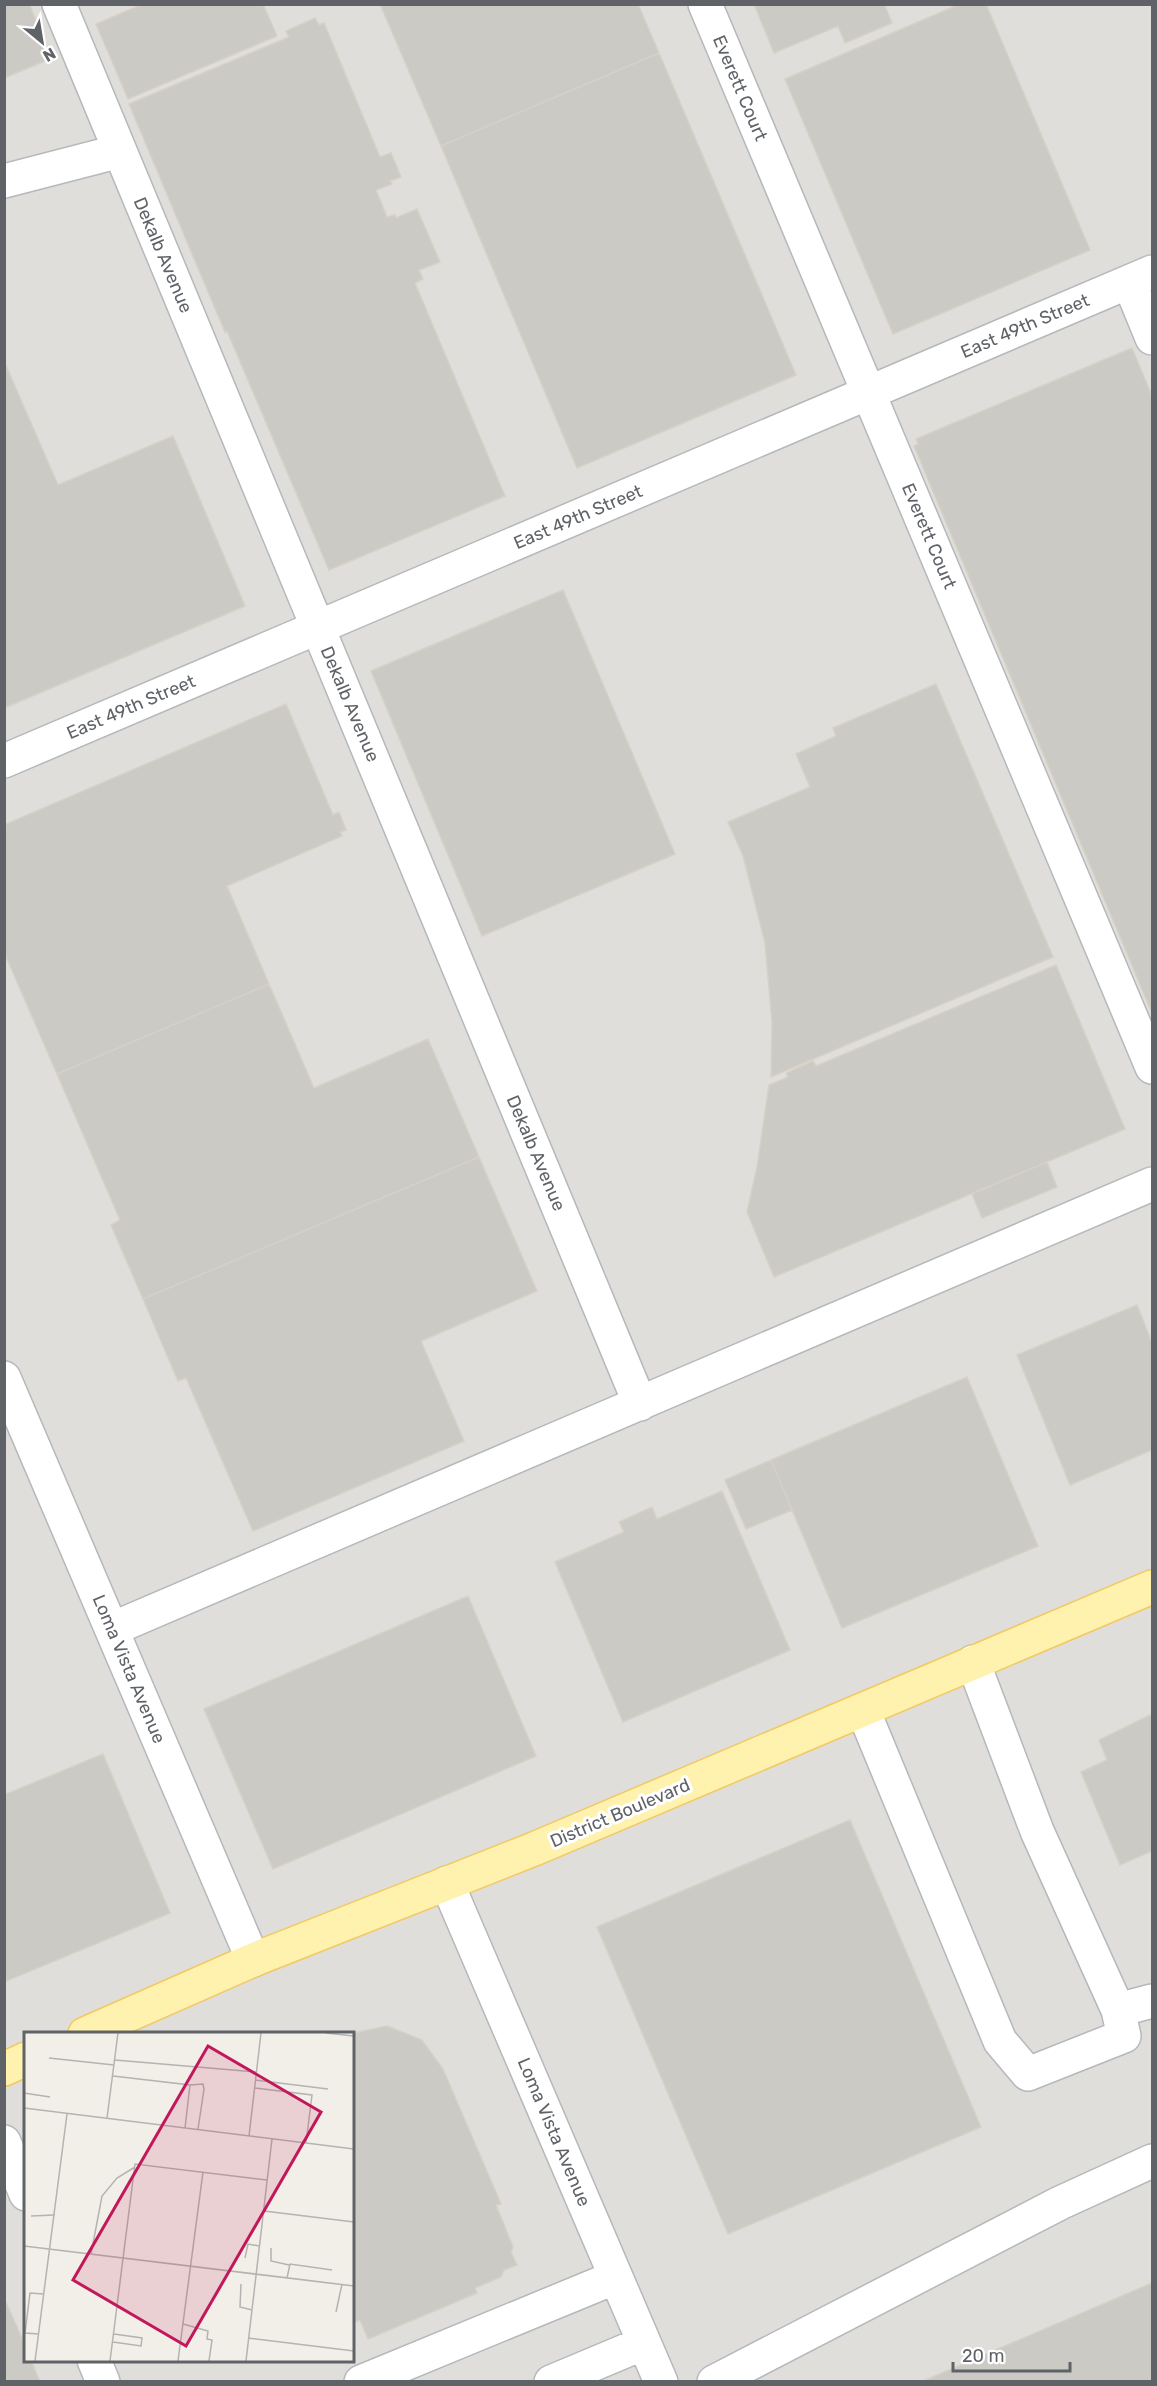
<svg xmlns="http://www.w3.org/2000/svg" width="1157" height="2386" font-family="Rubik,sans-serif">
	<style>
		.industrial { fill: #e0deda; fill-rule: evenodd }
		.building { fill: #cccac5; stroke: #d6d1c6; stroke-width: 1.5 }
		.lines { fill: none; stroke-linecap: round; stroke-linejoin: round }
		.minor-casing { stroke: #b5b8bc; stroke-width: 36 }
		.major-casing { stroke: #f2c960; stroke-width: 36 }
		.minor { stroke: #fff; stroke-width: 33 }
		.major { stroke: #fff2af; stroke-width: 33 }
		.labels { text-anchor: middle; stroke-width: 6; stroke-linejoin: round; paint-order: stroke }
		.street-label { font-size: 18px; fill: #5f6368; stroke: #fff }
		.inset-road { fill: none; stroke: #b3b3b1; stroke-width: 1.5 }
		.view { fill: #c2185b; fill-opacity: 0.15; stroke: #c2185b; stroke-width: 3 }
		.inset-edge { fill: none; stroke: #5f6368; stroke-width: 3 }
	</style>
	<rect width="100%" height="100%" fill="#f1efe8"/>
	<path class="industrial" d="M5,5H1152V2381L5,2382ZM26,2034H352V2360H26Z"/>
	<path class="building" d="M4,4H29L52,58L4,78Z
		M143,4H263L277,36L128,99L96,24Z
		M380,4H638L659,53L441,146Z
		M754,4H889L885,6L892,23L845,43L838,26L774,53Z
		M960,4H986L1090,250L893,334L785,79Z
		M315,18L319,25L324,23L380,157L391,153L401,177L390,181L392,184L376,190L387,217L395,215L396,218L417,209L440,262L419,270L423,279L415,283L505,496L329,570L227,331L225,332L129,104L289,37L286,31Z
		M659,53L796,375L577,468L441,146Z
		M1132,348L1152,396V1013L914,446L918,444L916,439Z
		M4,361L58,485L173,436L245,606L4,708Z
		M563,590L675,854L482,936L371,671Z
		M936,684L1053,957L771,1077L772,1022L765,943L743,856L728,822L810,787L796,754L836,736L833,728Z
		M286,704L333,815L339,812L346,830L340,832L342,836L227,886L269,984L57,1074L4,952V825Z
		M1056,965L1125,1129L774,1277L747,1212L757,1167L769,1085L788,1077L786,1073L813,1061L816,1066Z
		M269,984L314,1088L428,1039L479,1157L143,1299L111,1225L120,1220L57,1074Z
		M479,1157L537,1291L421,1341L464,1441L253,1531L186,1378L178,1381L143,1299Z
		M1047,1162L1057,1187L982,1218L972,1194Z
		M1137,1305L1152,1343V1450L1070,1485L1017,1355Z
		M967,1377L1038,1546L842,1628L771,1460Z
		M771,1460L792,1510L746,1529L725,1480Z
		M722,1491L790,1650L623,1722L555,1562L624,1532L619,1522L652,1507L657,1519Z
		M468,1596L536,1756L273,1869L204,1709Z
		M1152,1714V1851L1120,1865L1081,1772L1107,1760L1099,1740Z
		M103,1754L170,1913L4,1982V1795Z
		M850,1820L981,2127L728,2234L597,1927Z
		M387,2026L422,2040L443,2069L501,2204L496,2205L513,2247L511,2252L517,2265L504,2270L501,2277L475,2288L477,2293L368,2339L360,2320L352,2323V2034H349Z
		M1152,2283V2382H921Z
		M4,2298L26,2347V2360H31L40,2382H4Z"/>
	<g class="lines">
		<defs>
			<path id="minor" d="M59,4L640,1404
				M705,4L1152,1067
				M4,181L120,151
				M1129,282L1152,338
				M4,761L1152,272
				M4,1378L253,1960
				M112,1629L1152,1184
				M973,1662L1037,1831L1118,2010L1152,2001
				M863,1710L1000,2041L1028,2074L1124,2036L1118,2010
				M447,1883L661,2382
				M4,2142L26,2194
				M94,2360L103,2382
				M361,2382L616,2277
				M551,2382L644,2343
				M714,2382L1060,2203L1152,2161"/>
			<path id="major" d="M85,2034L253,1960L534,1849L1152,1587
				M4,2069L26,2059"/>
		</defs>
		<use href="#minor" class="minor-casing"/>
		<use href="#major" class="major-casing"/>
		<use href="#minor" class="minor"/>
		<use href="#major" class="major"/>
	</g>
	<g class="labels">
		<g class="street-label">
			<text transform="translate(740 88) rotate(67)" y="6">Everett Court</text>
			<text transform="translate(163 255) rotate(67)" y="6">Dekalb Avenue</text>
			<text transform="translate(1025 326) rotate(-23)" y="6">East 49th Street</text>
			<text transform="translate(578 517) rotate(-23)" y="6">East 49th Street</text>
			<text transform="translate(929 536) rotate(67)" y="6">Everett Court</text>
			<text transform="translate(350 704) rotate(67)" y="6">Dekalb Avenue</text>
			<text transform="translate(131 707) rotate(-23)" y="6">East 49th Street</text>
			<text transform="translate(536 1153) rotate(67)" y="6">Dekalb Avenue</text>
			<text transform="translate(129 1669) rotate(67)" y="6">Loma Vista Avenue</text>
			<text transform="translate(620 1813) rotate(-23)" y="6">District Boulevard</text>
			<text transform="translate(554 2132) rotate(67)" y="6">Loma Vista Avenue</text>
		</g>
	</g>
	<g transform="translate(24 2032)">
		<rect width="330" height="330" fill="#f1efe8"/>
		<path class="inset-road" d="M302,1L330,4M25,26L90,33M91,28L232,40M89,44L166,53L161,96M231,48L304,57M166,53L179,52L180,57L174,97M231,56L288,63L282,111M0,61L26,65M0,76L330,117M83,86L94,1M225,104L237,1M240,179L330,190M7,184L31,183M0,214L330,254M247,216V229L265,233M67,222L78,164L93,146L111,135M221,226L224,212L235,214M263,246L266,232L308,238M217,252L216,275L228,278M312,280L318,252M159,292L184,299L183,307L188,308L185,329M15,302L1,301L6,261L20,262M224,306L330,319M89,310L117,314L118,306L90,302M11,329L43,82M86,329L111,132L243,148M154,329L179,140M222,329L248,107"/>
		<path class="view" d="M184,14L297,80L162,314L49,248Z"/>
		<rect width="330" height="330" class="inset-edge"/>
	</g>
	<rect width="1157" height="2386" fill="none" stroke="#5f6368" stroke-width="12"/>
	<g transform="translate(42 42) rotate(150)" stroke="#ffffff" stroke-width="4.5" paint-order="stroke">
	<path d="M0-4.5L10 22L0 15L-10 22Z" fill="#5f6368"/>
	<text y="-9" font-size="16" font-weight="bold" text-anchor="middle" fill="#5f6368">N</text>
	</g>
	<path d="M953 2362v9h117v-9" fill="none" stroke="#5f6368" stroke-width="3"/>
	<text x="962" y="2362" font-size="18" fill="#5f6368" stroke="#ffffff" stroke-width="4.5" paint-order="stroke">20 m</text>
</svg>
